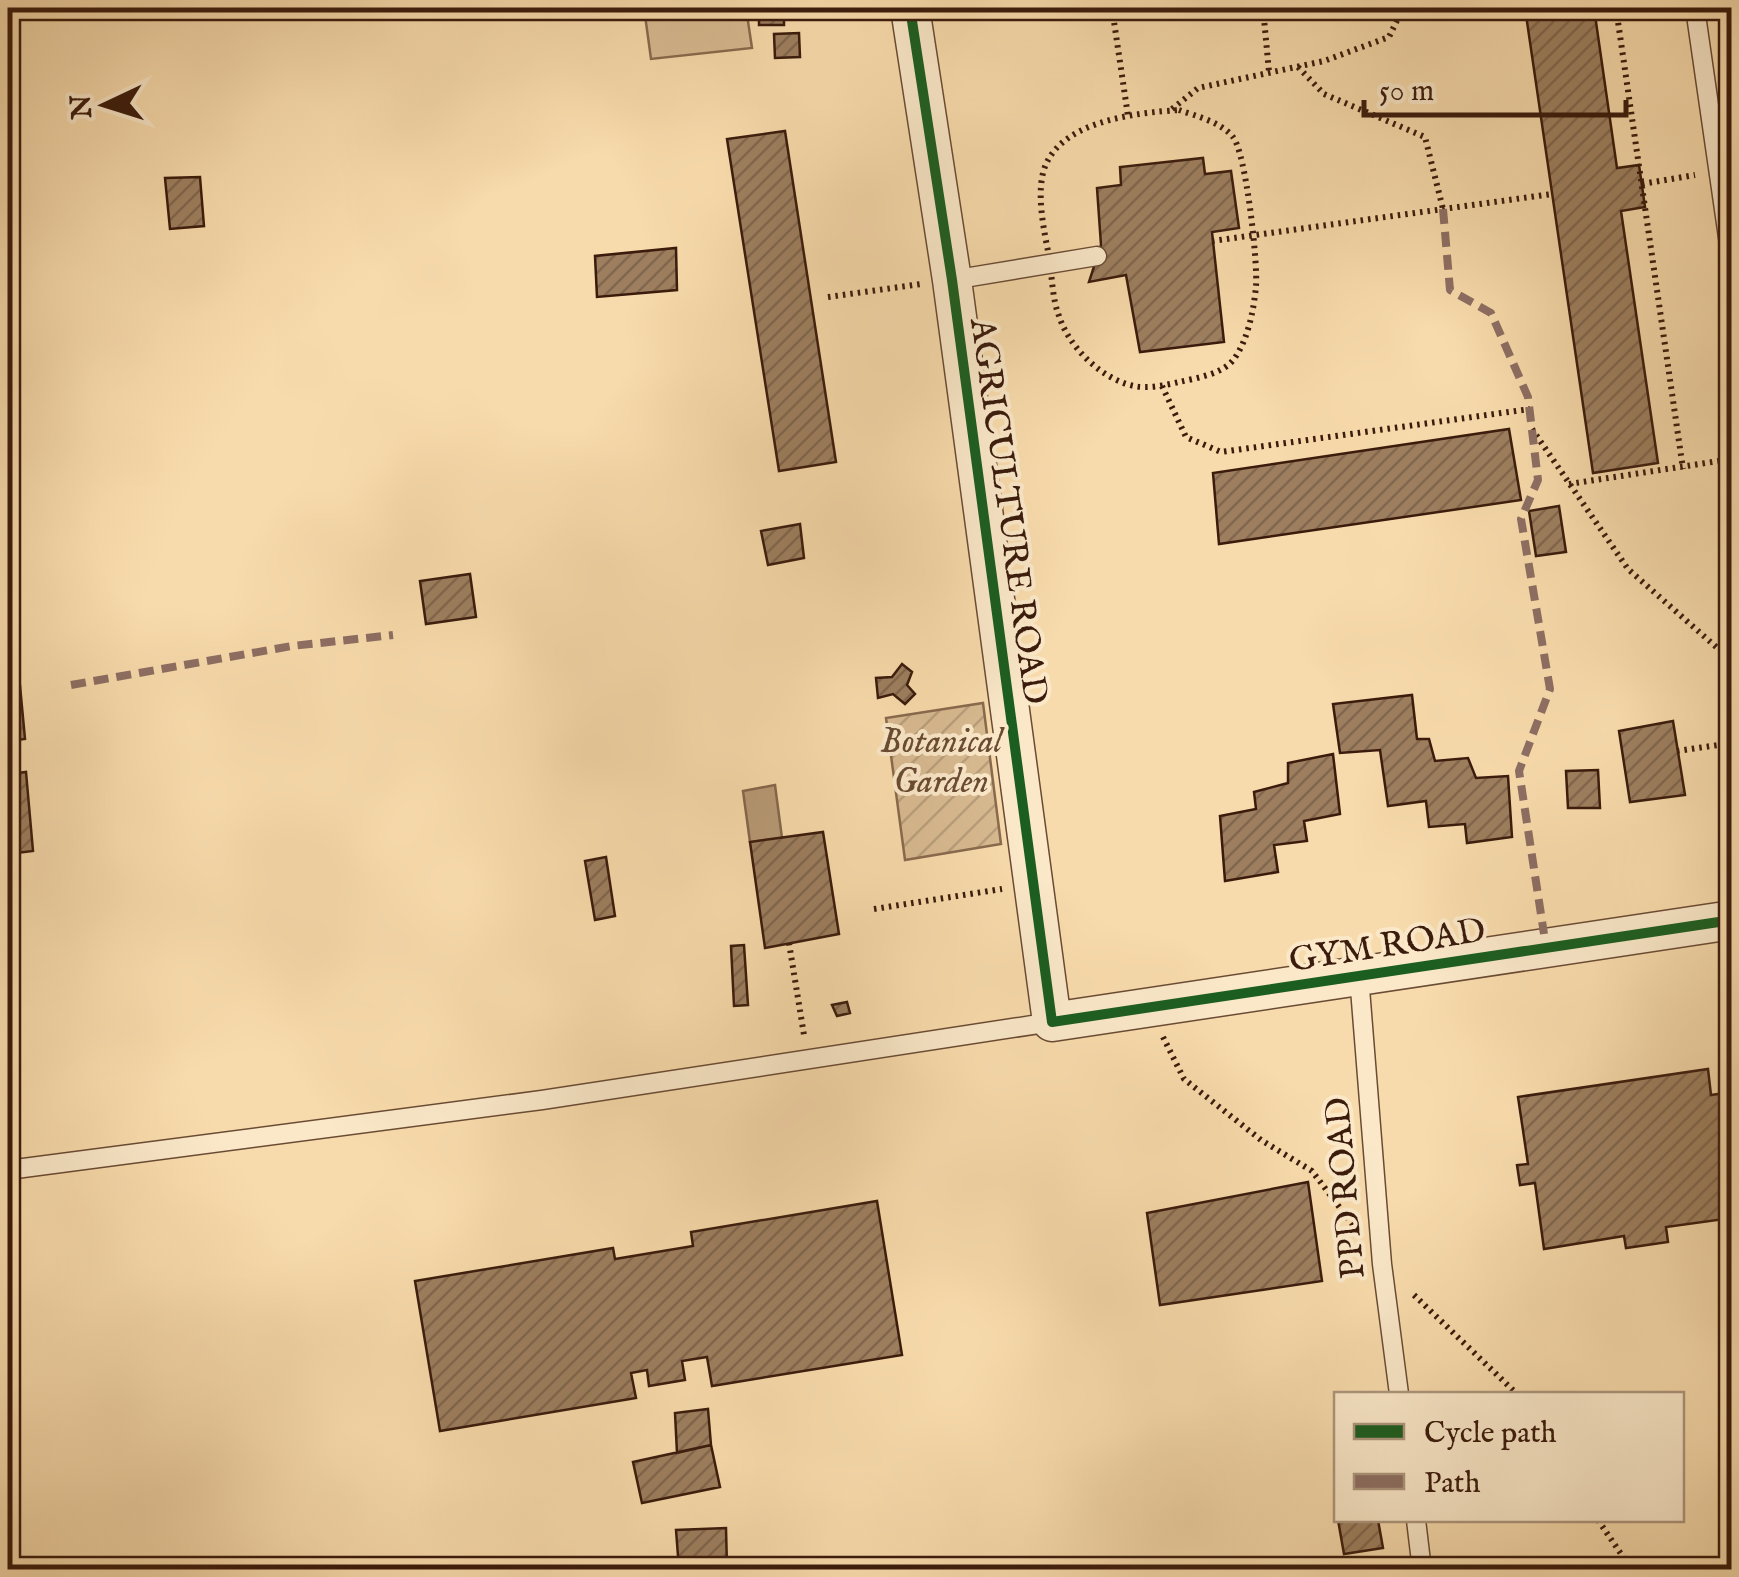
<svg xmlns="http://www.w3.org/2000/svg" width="1739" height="1577" font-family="'IM FELL English',serif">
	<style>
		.park { fill: #d8ba91; stroke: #896a4e; stroke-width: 2.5 }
		.garden { fill: url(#garden-furrows); stroke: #896a4e; stroke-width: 2.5 }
		.water { fill: #b79a76; stroke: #85674c; stroke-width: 2.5 }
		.building { fill: url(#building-hatch); stroke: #3a1b0c; stroke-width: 2.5 }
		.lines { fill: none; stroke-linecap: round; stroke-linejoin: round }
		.service-casing { stroke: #6a4b34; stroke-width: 21 }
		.minor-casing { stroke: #6a4b34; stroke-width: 41 }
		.path { stroke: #3a1b0c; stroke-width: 6; stroke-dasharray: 2.5 5; stroke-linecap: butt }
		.service { stroke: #fae8c9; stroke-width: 18 }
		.minor { stroke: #fae8c9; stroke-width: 38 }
		.quiet { stroke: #8d6e63; stroke-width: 8; stroke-dasharray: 15 8; stroke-linecap: butt }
		.cycleway-casing { stroke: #fae8c9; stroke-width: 16 }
		.cycleway { stroke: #1b5e20; stroke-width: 10 }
		.labels { text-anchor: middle; stroke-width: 8; stroke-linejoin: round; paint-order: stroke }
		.street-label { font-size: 35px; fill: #3a1b0c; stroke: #fae8c9 }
		.park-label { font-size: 35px; font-style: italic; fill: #694b34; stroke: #fae8c9 }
	</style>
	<defs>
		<pattern id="garden-furrows" width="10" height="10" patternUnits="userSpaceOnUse" patternTransform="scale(2.5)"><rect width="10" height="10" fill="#d8ba91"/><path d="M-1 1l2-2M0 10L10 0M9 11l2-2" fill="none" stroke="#ba9f7c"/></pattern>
		<pattern id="building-hatch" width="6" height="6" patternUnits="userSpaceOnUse" patternTransform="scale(2.5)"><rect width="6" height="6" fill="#9d7f5f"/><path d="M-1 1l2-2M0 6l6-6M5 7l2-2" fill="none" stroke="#81674d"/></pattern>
	</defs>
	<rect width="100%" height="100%" fill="#f8dbac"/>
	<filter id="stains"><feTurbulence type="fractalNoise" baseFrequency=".002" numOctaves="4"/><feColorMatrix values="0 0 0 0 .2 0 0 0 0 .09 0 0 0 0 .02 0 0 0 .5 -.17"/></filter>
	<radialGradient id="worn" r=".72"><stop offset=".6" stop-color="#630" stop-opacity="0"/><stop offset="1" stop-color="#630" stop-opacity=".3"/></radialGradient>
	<path class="park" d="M644,8H746L752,48L651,59Z"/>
	<path class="garden" d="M983,703L1001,844L905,860L886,718Z"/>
	<path class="water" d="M775,785L782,838L750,842L743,791Z"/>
	<path class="building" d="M759,8H784V25H759Z
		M1525,8H1594L1617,168L1639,165L1645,207L1621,211L1658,463L1593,473Z
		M799,33L800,57L775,58L774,34Z
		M785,131L836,462L779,471L727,139Z
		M1203,158L1205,174L1231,171L1239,228L1212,232L1224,342L1140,352L1126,275L1089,282L1101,245L1097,188L1121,185L1120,167Z
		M200,177L204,226L170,229L165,178Z
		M676,248L677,290L597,297L595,256Z
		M1509,429L1521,500L1219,544L1213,473Z
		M1559,506L1566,552L1536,556L1529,511Z
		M800,524L804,558L768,565L761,531Z
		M470,574L476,617L426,624L420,581Z
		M8,600L13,658L8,659Z
		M902,664L912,672L907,685L915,694L905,704L893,694L878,698L876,678L892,677Z
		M19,675L25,739L8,741V676Z
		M1412,695L1417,739H1429L1435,761L1468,758L1476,778L1508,776L1512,837L1467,843L1465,824L1429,827L1426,801L1388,806L1380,750L1340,753L1333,704Z
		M1673,721L1685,795L1630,802L1619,731Z
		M1333,754L1340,814L1304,821L1307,841L1274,845L1278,872L1225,881L1220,816L1256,809L1254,792L1288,783V763Z
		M1598,770L1600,808H1568L1566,771Z
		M26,772L33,851L8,854V774Z
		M823,832L839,934L765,948L750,842Z
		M606,857L615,916L595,920L585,861Z
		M744,945L748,1005L734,1006L731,946Z
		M847,1002L850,1013L837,1016L832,1005Z
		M1708,1069L1711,1095L1732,1092V1218L1666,1227L1668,1242L1626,1248L1624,1236L1544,1249L1535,1183L1520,1185L1517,1165L1528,1164L1518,1097Z
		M1308,1182L1322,1281L1160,1305L1147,1213Z
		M877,1201L902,1355L712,1386L707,1357L682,1361L685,1380L649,1386L647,1370L631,1373L636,1398L440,1431L415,1281L613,1248L615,1259L693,1246L691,1232Z
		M1732,1289V1325H1730L1721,1291Z
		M708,1409L711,1445L677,1453L675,1413Z
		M711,1445L720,1487L642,1503L633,1462Z
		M1338,1520H1378L1383,1548L1344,1554Z
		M726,1528L727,1567L679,1569L676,1530Z"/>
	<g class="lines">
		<defs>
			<path id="service" d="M1695,8L1732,265
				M952,280L1097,256
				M1359,976L1382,1264L1399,1394
				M8,1170L542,1100L1052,1022
				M1416,1520L1422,1570"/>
			<path id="minor" d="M910,8L952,280L1052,1022L1732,920"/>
		</defs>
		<use href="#service" class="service-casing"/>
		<use href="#minor" class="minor-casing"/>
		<path class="path" d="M1112,8L1128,116
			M1263,8L1269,72
			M1616,8L1683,469
			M1729,8L1732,26
			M1112,13L1148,8
			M1298,67L1324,94L1425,137L1443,209
			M1172,109L1198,88L1324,61L1389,37L1403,8
			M1179,110C1196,116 1221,122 1233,137C1246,153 1258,263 1256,286C1254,309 1248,340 1234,359C1223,374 1197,378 1179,382C1166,385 1148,389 1134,386C1101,379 1069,347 1059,316C1052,298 1052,275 1049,256C1044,231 1037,198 1043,173C1056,121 1135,113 1179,110Z
			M1642,184L1695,175
			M1212,241L1552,194
			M1722,286L1732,349
			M828,297L921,284
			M1162,386L1186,437L1221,452L1530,409
			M1532,429L1628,569L1732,661
			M1569,484L1732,459
			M1677,751L1732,743
			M874,909L1002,889
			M789,943L804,1035
			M1163,1037L1184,1079L1261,1140L1312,1171L1353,1225
			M1414,1295L1517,1394
			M1598,1520L1632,1570"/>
		<use href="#service" class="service"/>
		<use href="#minor" class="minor"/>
		<path class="quiet" d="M1443,209L1450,290L1491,313L1528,397L1538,480L1521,519L1550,689L1519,771L1544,934
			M71,685L292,646L393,635"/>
		<defs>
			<path id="cycleway" d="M910,8L952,280L1052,1022L1732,920"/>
		</defs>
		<use href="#cycleway" class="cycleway-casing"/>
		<use href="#cycleway" class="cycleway"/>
	</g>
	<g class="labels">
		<g class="street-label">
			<text transform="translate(1010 511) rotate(82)" y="12">AGRICULTURE ROAD</text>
			<text transform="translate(1387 944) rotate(-9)" y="12">GYM ROAD</text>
			<text transform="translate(1344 1188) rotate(-95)" y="12">PPD ROAD</text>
		</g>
		<g class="park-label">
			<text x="941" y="752">Botanical<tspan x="941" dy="40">Garden</tspan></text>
		</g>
	</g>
	<rect width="1739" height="1577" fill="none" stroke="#f8dbac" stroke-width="40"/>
	<rect x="10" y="10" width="1719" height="1557" fill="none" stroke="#3a1b0c" stroke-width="5"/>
	<rect x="20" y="20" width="1699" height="1537" fill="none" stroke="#3a1b0c" stroke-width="2.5"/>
	<rect x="1334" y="1392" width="350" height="130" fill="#fae8c9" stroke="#ad967d" stroke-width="2.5"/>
	<rect x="1354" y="1424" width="50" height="15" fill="#1b5e20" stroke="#ad967d" stroke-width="2.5"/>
	<text x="1424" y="1442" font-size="30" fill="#3a1b0c">Cycle path</text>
	<rect x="1354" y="1474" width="50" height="15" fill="#8d6e63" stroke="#ad967d" stroke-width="2.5"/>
	<text x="1424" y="1492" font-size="30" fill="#3a1b0c">Path</text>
	<g transform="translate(105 105) rotate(266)" stroke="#fae8c9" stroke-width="8" paint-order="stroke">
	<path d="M0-8L18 38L0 25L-18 38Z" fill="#3a1b0c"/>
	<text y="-15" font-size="28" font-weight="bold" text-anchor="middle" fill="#3a1b0c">N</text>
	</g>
	<path d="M1364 100v15h262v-15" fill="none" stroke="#3a1b0c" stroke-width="5"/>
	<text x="1379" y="100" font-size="30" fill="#3a1b0c" stroke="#fae8c9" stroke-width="8" paint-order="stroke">50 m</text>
	<rect width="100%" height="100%" filter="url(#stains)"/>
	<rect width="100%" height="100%" fill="url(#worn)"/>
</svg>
